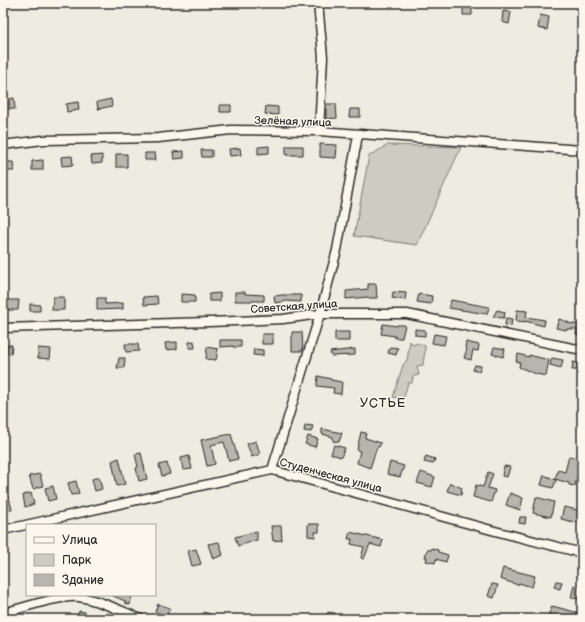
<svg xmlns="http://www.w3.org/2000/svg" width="585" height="622" font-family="'Balsamiq Sans',sans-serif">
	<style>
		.green { fill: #cecbc2; stroke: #7c7b76 }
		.building { fill: #b8b5ae; stroke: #2b2b2b }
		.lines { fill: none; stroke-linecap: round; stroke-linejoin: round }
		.street-casing { stroke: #2b2b2b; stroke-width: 11 }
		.street { stroke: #fbf7ec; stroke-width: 8 }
		.labels { text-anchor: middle; stroke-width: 3; stroke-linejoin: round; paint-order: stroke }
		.street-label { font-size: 11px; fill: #2b2b2b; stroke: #fbf7ec }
		.quarter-label { font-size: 13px; letter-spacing: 1px; fill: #2b2b2b; stroke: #fbf7ec }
	</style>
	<rect width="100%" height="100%" fill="#eeebe0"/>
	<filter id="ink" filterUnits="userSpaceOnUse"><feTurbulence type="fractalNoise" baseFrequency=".025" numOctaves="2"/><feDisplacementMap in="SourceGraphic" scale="8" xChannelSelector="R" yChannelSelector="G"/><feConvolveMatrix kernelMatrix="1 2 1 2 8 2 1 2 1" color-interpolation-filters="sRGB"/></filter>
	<g filter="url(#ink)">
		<path class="green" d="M388,145L461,147L417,245L354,236L369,156Z
			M410,341L414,345L417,343L425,346C426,353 423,358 423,365L417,366L419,375L413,376L412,383H408L404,397L398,398L393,397L403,365L407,360Z"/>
		<path class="building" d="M463,6H472V15H463Z
			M503,11L511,12L509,24L502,22Z
			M540,15L549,17L547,30L538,28Z
			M14,98L15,109H9V99Z
			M111,99L112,106L98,109L97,102Z
			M78,102L79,110L67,112L66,104Z
			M326,104H336L337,118L326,119Z
			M220,105H231V112H220Z
			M266,106L278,107V115L265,114Z
			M350,109H360V117H349Z
			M320,144L337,145L336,158L320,157Z
			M269,146V153L258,154V147Z
			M286,146H303V155H286Z
			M240,148L241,155L230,156L229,149Z
			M201,150H212V157H202Z
			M184,151V158L174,159L173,152Z
			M145,153H155L156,160H145Z
			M116,154H127V167H116Z
			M102,155V163L92,164L91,156Z
			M72,156L73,165L62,166L61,157Z
			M43,160V170H32V161Z
			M3,162H13L14,171H3Z
			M368,284H376L377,298H368V297L346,299V291L368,289Z
			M235,292H245V294L264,295V301H235Z
			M393,292L406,293L405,300L392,298Z
			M220,293V301H209V294Z
			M181,294L195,295V302H181Z
			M419,294L432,296L431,304L417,302Z
			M282,295H301V302L287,301L275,303L274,296Z
			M157,296L158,304L144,305L143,297Z
			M53,297H64V310H52Z
			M97,298H105V304L123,303V309L97,310Z
			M6,300H19L18,310H6Z
			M451,300L489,307L487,314L449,308Z
			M30,304L40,305V311H30Z
			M497,310L505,312L504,318L493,317Z
			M517,310L527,311L526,317L545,320L544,326L525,321V322L516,321Z
			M506,318L512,319L511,326L505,325Z
			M559,319L568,322V323L582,325V336L576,334L577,329H567L566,330L556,328Z
			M383,324L397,326V325H405L402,338H395V336L381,334Z
			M415,329L425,330V336L415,335Z
			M292,332H302L303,351H292Z
			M335,332H349V341H335Z
			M262,334H273V344H262Z
			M434,334L446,336L444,345L432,343Z
			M220,340H241V347H233V346L220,347Z
			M194,341L195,348H189V342Z
			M177,342V349L166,350L165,343Z
			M466,342L479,345L478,351L473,350L471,360L464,358L467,349L465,348Z
			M125,344H138L139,351L126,352Z
			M6,345H12L11,354L6,353Z
			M207,347L218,349L216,360L206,359Z
			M390,347L398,348L396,355L388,353Z
			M494,347L505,349L503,357L492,354Z
			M38,348L51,349L50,359L38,358Z
			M254,349L263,350V356L253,355Z
			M355,349V355L331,356L330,352Z
			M518,354L529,357V355L549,360L546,376L536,374L519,367L520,363L516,361Z
			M119,358H125L124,368H117Z
			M552,358L563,360L561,368L550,365Z
			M573,362L578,363L577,370H572Z
			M475,365L481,366L479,372L473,370Z
			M318,376L331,379V380L342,382L341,394L333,393L334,388L317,386Z
			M305,425L313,426L311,432L304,431Z
			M322,429L342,433L339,442L333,441V437L322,434Z
			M361,432L366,433L365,438L381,443L379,447H377L370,468L357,463L360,451L357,450Z
			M231,434L238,459L229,461L224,442L211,445L215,464L207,466L201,440Z
			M308,436L318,439L315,447L305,444Z
			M256,441L260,454L252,457L247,444Z
			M334,445L345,448L341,457L331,454Z
			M141,453L147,479L139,481L136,468L138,467L135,454Z
			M189,456L192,469L183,470L181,458Z
			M426,456L435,459L433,464L424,462Z
			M569,456L582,459V474L578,473L575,486L569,485V483L555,479L558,470L565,472Z
			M119,458L125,484L117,486L112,461Z
			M390,462L404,466L400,477L387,474Z
			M167,463L170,474L162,476L159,465Z
			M504,466L510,467L507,477L502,476Z
			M421,472L435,477L432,487L417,483Z
			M488,472L493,474L488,488L495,490L491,502L473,497L476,485L483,487Z
			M40,474L43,486L33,489L29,476Z
			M544,475L556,480L553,488L541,485Z
			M99,477L102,489L95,491L92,479Z
			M76,481L79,494L71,495L68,483Z
			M450,483L462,488L461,495L447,491Z
			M53,486L56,499L48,501L45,488Z
			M31,493L34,504L25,507L23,495Z
			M510,493L523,498L520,510L506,505Z
			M9,497L12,510L3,511V499Z
			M536,497L554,502L551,517L533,513Z
			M564,507L582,511V524L561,519Z
			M520,517H526L525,524L519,523Z
			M308,524H319V532H315V537L308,536Z
			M271,526H281L282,540L273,541Z
			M257,531V540L238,546L235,537Z
			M350,532L383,540L381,547L370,544L364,559L361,558L364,547L351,544L352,539H348Z
			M219,542L223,555L213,559L208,544Z
			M432,548L438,550V552L448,555L446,562L436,559L435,563L426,561L427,557H425L427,550H431Z
			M196,549L201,564L192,566L188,551Z
			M503,568L535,576L532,587L519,583L518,585L500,579Z
			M556,581L562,582L560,589L554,587Z
			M492,584L498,585L494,598L488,596Z
			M574,585L582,588V599L571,598Z
			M111,595H132L130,605L125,603V601Z
			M158,604L170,608L167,615L155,612Z
			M552,606L579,613L577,619H547Z
			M79,611L85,612V619H78Z
			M204,612L212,615L211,619H202Z
			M328,612L335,613L333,619H326Z"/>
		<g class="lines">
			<defs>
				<path id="street" d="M318,3L323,57L319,131
					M581,3H582
					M3,145L43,140L158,138L231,130L319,131L582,150
					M3,328L209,322L283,319L320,314H407L582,350
					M272,470L320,314L337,250L358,135
					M3,530L272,470L495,531L582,553
					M3,613C23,608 60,595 79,597C100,600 121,611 141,619"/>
			</defs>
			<use href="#street" class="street-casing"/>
			<use href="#street" class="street"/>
		</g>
	</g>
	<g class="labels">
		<g class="street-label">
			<text transform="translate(293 121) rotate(2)" y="4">Зелёная улица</text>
			<text transform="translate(294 306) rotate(-4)" y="4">Советская улица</text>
			<text transform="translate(331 475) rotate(15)" y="4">Студенческая улица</text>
		</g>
		<g class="quarter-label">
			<text x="383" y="407">УСТЬЕ</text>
		</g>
	</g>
	<rect width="585" height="622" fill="none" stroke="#fbf7ec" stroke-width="16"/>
	<rect x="8" y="8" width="569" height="606" fill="none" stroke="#2b2b2b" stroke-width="1.5" filter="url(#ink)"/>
	<rect x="26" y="524" width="130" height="72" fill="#fbf7ec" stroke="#a8a59f"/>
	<rect x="34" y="537" width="20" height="6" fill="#fbf7ec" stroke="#a8a59f"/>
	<text x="62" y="544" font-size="12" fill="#2b2b2b">Улица</text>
	<rect x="34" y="554" width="20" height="12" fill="#cecbc2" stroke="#a8a59f"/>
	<text x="62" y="564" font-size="12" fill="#2b2b2b">Парк</text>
	<rect x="34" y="574" width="20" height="12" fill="#b8b5ae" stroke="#a8a59f"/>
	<text x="62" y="584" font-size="12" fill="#2b2b2b">Здание</text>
</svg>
